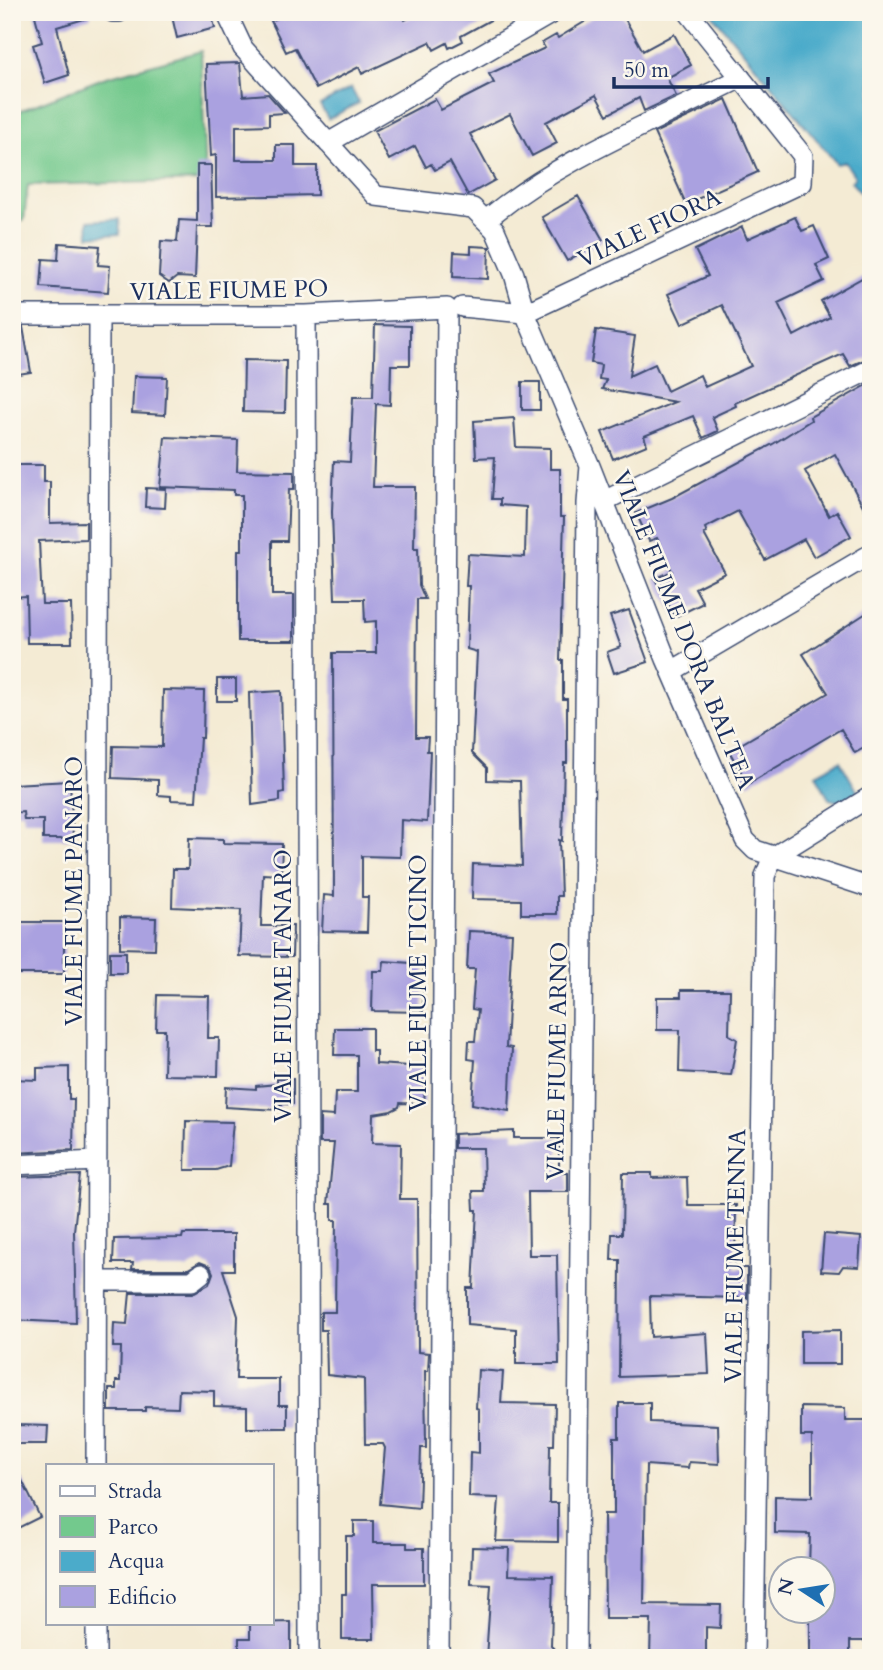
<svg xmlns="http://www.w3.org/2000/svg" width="883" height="1670" font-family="Cardo,serif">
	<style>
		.green { fill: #73c98d; stroke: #477c76; stroke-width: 2 }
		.water { fill: #4babca; stroke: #336d94; stroke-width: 2 }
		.building { fill: #aaa1e0 }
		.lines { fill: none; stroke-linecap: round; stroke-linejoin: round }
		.street-casing { stroke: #3c4b70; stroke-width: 22 }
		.street { stroke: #fff; stroke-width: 19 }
		.labels { text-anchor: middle; stroke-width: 5; stroke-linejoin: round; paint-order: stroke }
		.street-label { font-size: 24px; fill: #1b2f5e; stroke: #fbf7ec }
	</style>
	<rect width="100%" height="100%" fill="#fbf7ec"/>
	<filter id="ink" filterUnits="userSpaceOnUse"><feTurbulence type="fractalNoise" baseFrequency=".0143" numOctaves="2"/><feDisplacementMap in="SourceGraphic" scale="14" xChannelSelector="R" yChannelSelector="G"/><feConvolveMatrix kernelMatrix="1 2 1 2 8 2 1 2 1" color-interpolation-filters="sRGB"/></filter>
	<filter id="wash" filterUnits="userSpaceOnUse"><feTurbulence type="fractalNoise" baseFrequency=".00686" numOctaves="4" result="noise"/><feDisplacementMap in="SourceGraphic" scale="28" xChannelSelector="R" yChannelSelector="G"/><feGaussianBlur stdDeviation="1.57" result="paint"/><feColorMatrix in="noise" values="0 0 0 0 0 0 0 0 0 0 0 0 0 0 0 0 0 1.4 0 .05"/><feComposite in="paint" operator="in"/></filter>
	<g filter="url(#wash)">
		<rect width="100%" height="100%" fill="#f4ebd4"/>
		<path class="green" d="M201,51L206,181L28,185L24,220L12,222V114L103,78Z"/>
		<path class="water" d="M710,12H871V204L851,182L855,177L845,162L837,164Z
			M351,88L359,103L328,119L320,105Z
			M119,219L120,234L89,236L88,221Z
			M840,761L858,792L840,802L829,799L816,774Z"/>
		<g id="blocks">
			<path class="building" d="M34,12H91V17L57,27L69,75L45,83L33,45L42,42Z
				M171,12H211L215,28L177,38Z
				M290,12H401L405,20L421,12H505L461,36L463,41L449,48L447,43L434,50L430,42L362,74L359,67L316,89L295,48L286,52L271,21Z
				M601,12H621L643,51L674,34L691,65L667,78L676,96L644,111L639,98L607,115L596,95L546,122L557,143L532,156L510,114L470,134L495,180L468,195L450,162L435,170L431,164L426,167L415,146L389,160L374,131L435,99L441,110L494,83L489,74L545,48L542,43L556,35L558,38Z
				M240,63L243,96L268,94L285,113L269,114V125L236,126V160H276V145H295V166H317V195L216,197V155L211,156L206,64Z
				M726,99L758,172L686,204L654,133Z
				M197,165H211L213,227H197L195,278L177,277L169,283L159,276L161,241L177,242L179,220L197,221Z
				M578,196L603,240L567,261L542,217Z
				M795,217L802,231L814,226L829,259L816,265L824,281L778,303L794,336L830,317L821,301L871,273V296L865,299L871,310V357L850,366L843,354L735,403L736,406L712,417L718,431L703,438L693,416L644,436L647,445L613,459L602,432L675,402L602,389L606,380L599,379L601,365L591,363L596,330L635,336L629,376L655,364L667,391L700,375L705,387L751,366L722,305L682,324L668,294L708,276L695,250L742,227L747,239Z
				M59,243L100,246L98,265L110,266L108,292L41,287L43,259L58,260Z
				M471,246L489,247L488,279L453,277L454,252L471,253Z
				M375,325L410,326V365H391L390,405L376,404L373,487H415L414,548H418L419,585L425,599H417L416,737H428L427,751H430L427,822L401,820L400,857L362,856V897H368L367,932L322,931L324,895L334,896L333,653H376V621L365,622L364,599H335L332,512L334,461L350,462L353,397H373Z
				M12,327H23L31,372L12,375Z
				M244,360L286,361L285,413L243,412Z
				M134,376L167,377L165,415L132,413Z
				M522,382H540V410H522Z
				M871,383V521L835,454L805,471L829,516L837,511L851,536L814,557L804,539L765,560L738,511L705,528L707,533L704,534L725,573L695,588L703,603L675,617L655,579L672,571L657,538L649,541L636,513L672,498L773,444L811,420L810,417Z
				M514,418L516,447L550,448V469H560V517H564L560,660H563V699H567V763H564L562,841L559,840L561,896H557V914H521V900L472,899L473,864L522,866L520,781L487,780V768L472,753L477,652L467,649L469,586H466L468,554L525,557L526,507L500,505V499H492L495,457L476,458L474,421Z
				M165,437L238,440L237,471L294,472V489H289L287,541H272V595H294V641H238V550H242V495H234V490L160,487Z
				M12,465H44V482H50V523L86,522V539L39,541L42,604H71L72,643H27L26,596L12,597Z
				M146,488L166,489L165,508L145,507Z
				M629,610L648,662L614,673L607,652L621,647L610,616Z
				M871,610V662L863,667L871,680V744L855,753L841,729L748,784L729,751L828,693L803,654Z
				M217,679H236V701H217Z
				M163,690L204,691L203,738H200L196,801L171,800V796L158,795V780L112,778L113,746L162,747Z
				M281,691L284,792L280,793V801L252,805L249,693Z
				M70,781L73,839H43V820H24L23,812L12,813V784Z
				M189,838L223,839V843L282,844L281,875L263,874L261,926H293L292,957L239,956L241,910L172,907L173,869H188Z
				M120,917L156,918L155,949L120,948Z
				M12,922H64V974H12Z
				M469,931L512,933L506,1047L512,1048L509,1111L472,1104L475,1060L468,1059L469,1041H475L478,1010L472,1009L475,969H467Z
				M110,952H126V973H110Z
				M384,961L424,964L423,1012L372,1011L373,971H383Z
				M681,990H730L729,1035L737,1039L731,1075L679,1072L680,1030H657V997H681Z
				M157,995L209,996L208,1038H219L218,1076L164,1075L165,1030H156Z
				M335,1028H372V1051H376V1064L426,1067L424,1104L400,1103L399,1107L391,1111L373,1114L372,1143L401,1144L400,1199H417L418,1352L429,1353L428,1371H425L426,1448H421L419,1508L380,1504L385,1448L383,1444H365L364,1379L327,1375L326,1330H321V1312H335L336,1220H332V1204H328L334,1143H320V1115L334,1116L335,1092H357V1055H334Z
				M69,1067V1099H74L73,1150L12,1153V1079L37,1080V1068Z
				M277,1079H293V1104H280V1110L225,1107L226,1087L256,1089V1086L277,1084Z
				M186,1121L233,1122L229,1166L216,1170H185Z
				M514,1131V1138H559V1172H568V1192H528L529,1255H557L559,1364H516V1329L467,1325V1288H473L477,1210H474L473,1191H484L483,1148H454V1134Z
				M623,1173H652V1178L687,1177L688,1205H736L735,1268H747V1298L650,1296L651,1337L707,1333L709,1374L619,1377L620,1260H611L612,1234H622Z
				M80,1175L74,1231L76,1323L12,1320V1177Z
				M183,1234H234V1270H223L238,1316L236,1379H279V1405H287V1428H247V1407L214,1406V1391L179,1390L178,1408L145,1407V1411H109V1389H116V1381H120L121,1347H113L114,1323L127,1324L130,1293H193L209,1284L213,1273L210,1266L200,1262L188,1269H132L133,1263H113L114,1239L182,1238Z
				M824,1234L861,1237L859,1267L843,1266L839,1272L821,1271Z
				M840,1330V1364H801V1331Z
				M478,1370L503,1372L501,1403L555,1404L554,1445H550L549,1503H558V1542L496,1541L499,1498L469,1497L470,1452L479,1453V1409L476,1408Z
				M619,1403H650V1422L718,1425L719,1464L689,1462L688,1468L646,1465L644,1604L721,1605L720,1628L706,1627V1658H650L651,1619H605L604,1514H614V1438H619Z
				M801,1407L845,1408V1420H871L867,1593H871V1641H850V1658H810V1611H823V1569H809L810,1534L775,1533V1496L812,1497V1436H801Z
				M16,1425L48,1426L47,1444H16Z
				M12,1460L40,1517L12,1531Z
				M354,1521H373V1543H407V1548H424V1584H373L374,1639H342V1594H346V1536H354Z
				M472,1547L509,1548L508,1575L553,1576L551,1646L564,1658H486L491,1585L471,1584Z
				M291,1622V1658H239V1638H250V1623Z"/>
		</g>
	</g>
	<g filter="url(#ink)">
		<use href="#blocks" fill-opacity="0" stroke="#3c4b70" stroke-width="2"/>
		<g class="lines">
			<defs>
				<path id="street" d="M113,12H119
					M226,12L243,48L376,196L473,208L495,230L514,274L525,313L590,466L666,659L745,840L755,850L871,888
					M328,143L554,12
					M487,219C561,158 656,121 741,78
					M462,307L525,313
					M525,313L802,183L803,156L688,12
					M12,315H306L447,308L439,1658
					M306,315L309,1658
					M604,501L871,369
					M672,671L871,554
					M12,1165L97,1161
					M97,1281H192L201,1274
					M96,1465L99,317
					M96,1658V1623
					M576,1658L587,503L590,466
					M754,1658L765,876L773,857L871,796"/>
			</defs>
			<use href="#street" class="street-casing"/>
			<use href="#street" class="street"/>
		</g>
	</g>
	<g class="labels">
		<g class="street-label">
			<text transform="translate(649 228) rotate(-25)" y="8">VIALE FIORA</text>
			<text transform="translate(229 290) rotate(-1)" y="8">VIALE FIUME PO</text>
			<text transform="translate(684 630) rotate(68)" y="8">VIALE FIUME DORA BALTEA</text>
			<text transform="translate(74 891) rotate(-90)" y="8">VIALE FIUME PANARO</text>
			<text transform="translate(418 983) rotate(-90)" y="8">VIALE FIUME TICINO</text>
			<text transform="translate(283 986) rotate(-90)" y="8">VIALE FIUME TANARO</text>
			<text transform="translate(557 1061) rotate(-89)" y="8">VIALE FIUME ARNO</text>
			<text transform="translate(735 1256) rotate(-89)" y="8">VIALE FIUME TENNA</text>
		</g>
	</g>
	<rect width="883" height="1670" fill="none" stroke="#fbf7ec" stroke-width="42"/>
	<rect x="46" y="1464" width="228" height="161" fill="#fbf7ec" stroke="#a1a7b3" stroke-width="2"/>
	<rect x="60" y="1486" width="35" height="10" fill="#ffffff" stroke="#a1a7b3" stroke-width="2"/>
	<text x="108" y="1498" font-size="21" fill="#1b2f5e">Strada</text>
	<rect x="60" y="1516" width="35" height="21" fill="#73c98d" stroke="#a1a7b3" stroke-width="2"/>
	<text x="108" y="1534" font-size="21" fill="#1b2f5e">Parco</text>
	<rect x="60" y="1551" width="35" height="21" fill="#4babca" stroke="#a1a7b3" stroke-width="2"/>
	<text x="108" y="1568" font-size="21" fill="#1b2f5e">Acqua</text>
	<rect x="60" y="1586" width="35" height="21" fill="#aaa1e0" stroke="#a1a7b3" stroke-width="2"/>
	<text x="108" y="1604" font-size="21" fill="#1b2f5e">Edificio</text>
	<g transform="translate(802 1590) rotate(282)"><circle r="33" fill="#fbf7ec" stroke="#a1a7b3" stroke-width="2"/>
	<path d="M0-5L12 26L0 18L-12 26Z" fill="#1f6fb2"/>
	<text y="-10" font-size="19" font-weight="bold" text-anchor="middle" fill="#1b2f5e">N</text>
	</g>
	<path d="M614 77v10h154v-10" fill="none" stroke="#1b2f5e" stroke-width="3.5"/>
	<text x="624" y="77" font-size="21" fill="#1b2f5e" stroke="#fbf7ec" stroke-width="5" paint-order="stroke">50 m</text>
</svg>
